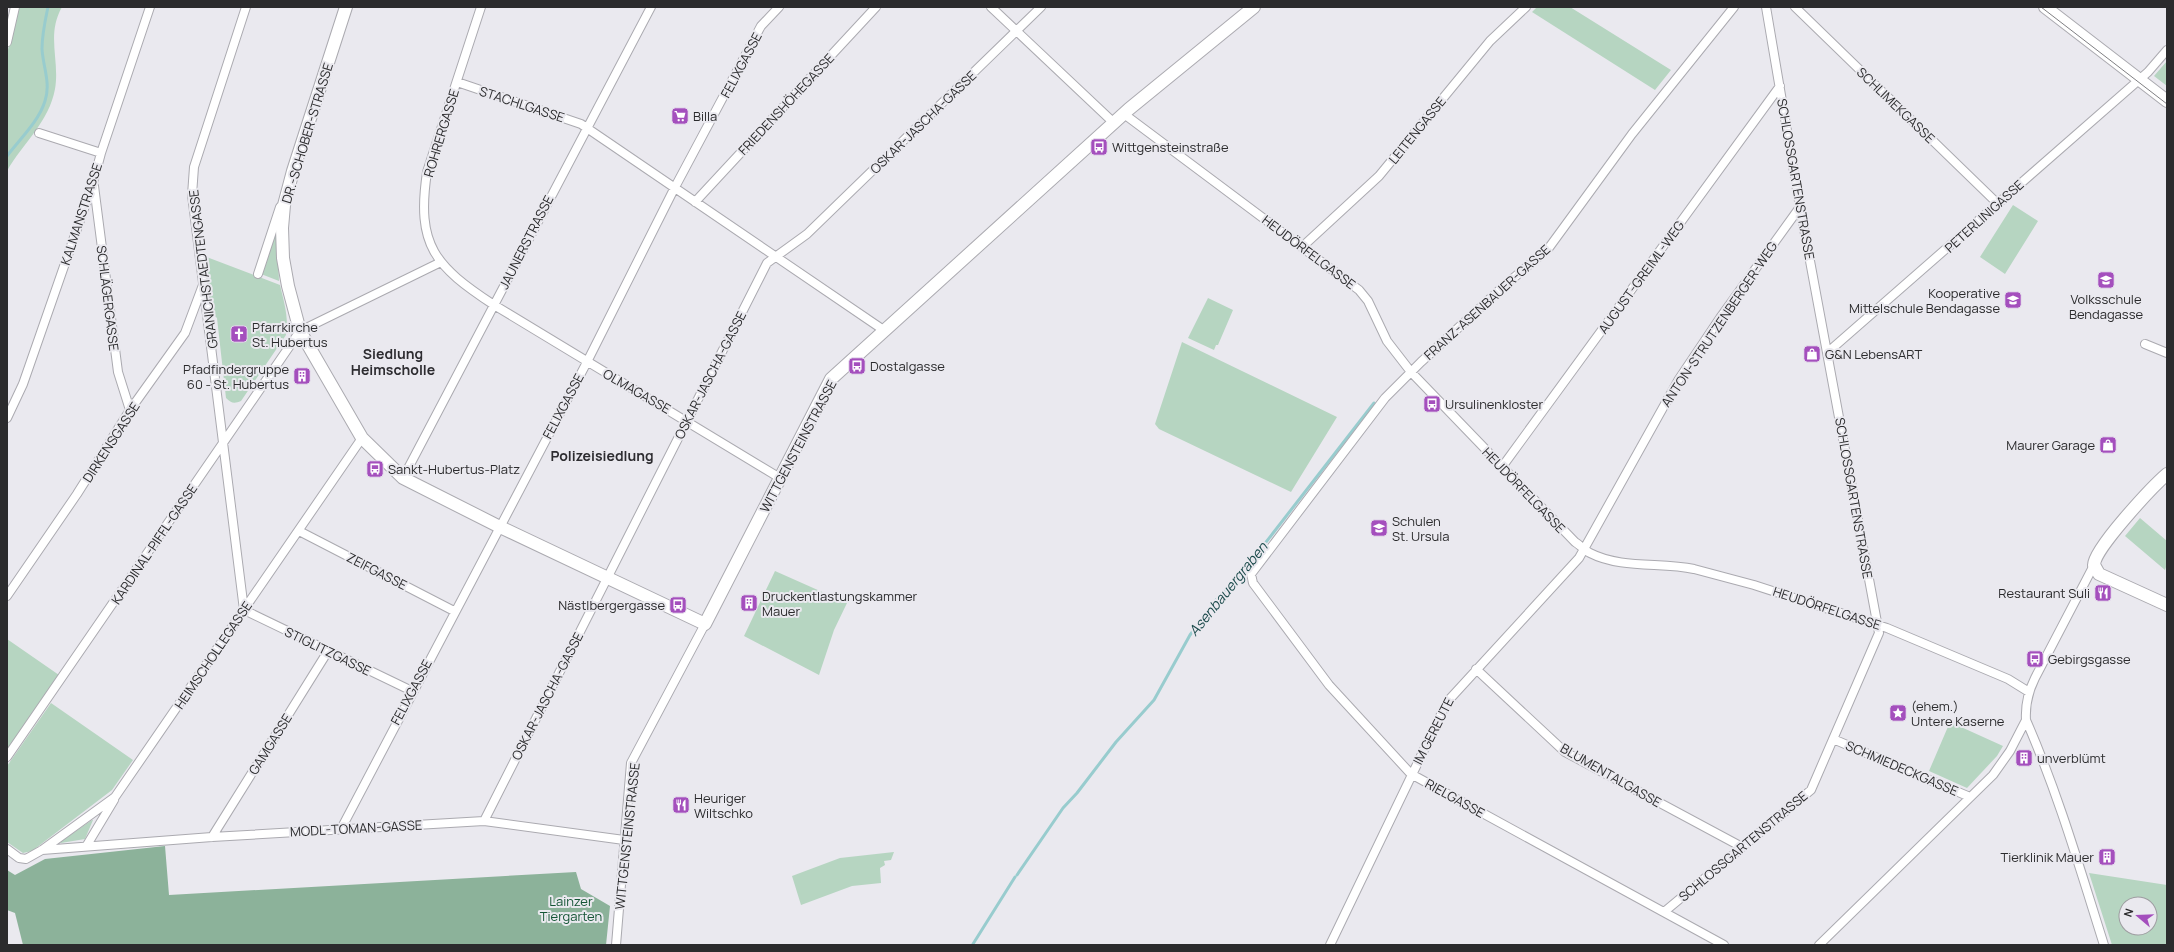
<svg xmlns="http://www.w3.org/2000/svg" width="2174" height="952" font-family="Manrope,sans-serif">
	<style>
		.green { fill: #b6d5c1; fill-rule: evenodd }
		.forest { fill: #8cb29a }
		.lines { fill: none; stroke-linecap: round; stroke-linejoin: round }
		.stream { stroke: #98ccce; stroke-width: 3 }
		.street-casing { stroke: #abaab0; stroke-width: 10 }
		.secondary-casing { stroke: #abaab0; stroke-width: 14 }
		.street { stroke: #fff; stroke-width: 8 }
		.secondary { stroke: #fff; stroke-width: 12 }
		.tram { stroke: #7f7f83; stroke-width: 1 }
		.labels { text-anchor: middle; stroke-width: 4; stroke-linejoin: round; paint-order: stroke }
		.street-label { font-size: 13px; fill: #2b2b2d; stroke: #eae9ef }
		.poi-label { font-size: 13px; fill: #2b2b2d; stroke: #eae9ef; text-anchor: start }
		.park-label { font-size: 13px; fill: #145535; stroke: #eae9ef }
		.neighbourhood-label { font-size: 14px; font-weight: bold; fill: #2d2c30; stroke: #eae9ef }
		.water-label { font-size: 14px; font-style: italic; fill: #1c4b4c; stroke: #eae9ef }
	</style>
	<rect width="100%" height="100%" fill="#eae9ef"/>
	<path class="green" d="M18,7H62C46,35 60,60 55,89C49,122 23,143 7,171V54Z
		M1537,7H1570L1671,70L1655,90L1532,12Z
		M2167,61V86L2154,76Z
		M2013,205L2038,221L2005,274L1980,257Z
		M276,233H277L279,281L261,274Z
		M204,256L280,285C284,302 289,318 286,335L241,401C234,404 231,403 226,398L217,318L212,313Z
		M1208,298L1233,310L1218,345H1216L1214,350L1188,338Z
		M1182,342L1337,417L1291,492L1159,429L1155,424Z
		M2140,518L2167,541V564L2165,570L2125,536Z
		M775,571L847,603L834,630L819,675L744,636Z
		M7,639L59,675L7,750Z
		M51,703L133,760L112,790L32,851L23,853L7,842V766Z
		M1950,722L2003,746L1997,756L1967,788L1929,771Z
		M92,820H93L85,839L61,843L60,842Z
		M894,852L891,860L884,861L885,865L880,868L881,883L852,886L801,905L792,876L840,858Z
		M2089,873L2167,885V945H2112ZM2126,904H2150V928H2126Z"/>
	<path class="forest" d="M165,846L169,895L576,872L581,889L610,906L606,945H23L15,913L7,910V870L15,875L45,859Z"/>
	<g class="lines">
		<path class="stream" d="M7,156C20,139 39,121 45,101C51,83 43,67 42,49C42,34 45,21 48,7
			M1017,875L1063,808L1077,793L1116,742L1154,700L1190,635L1217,599L1242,573L1374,403
			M973,944L1015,877"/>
		<defs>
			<path id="street" d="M246,7L194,167L192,195L244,610L412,691
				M481,7L427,172C416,246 435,266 494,305L780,478
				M991,7L1114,123
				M1795,7L1997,203
				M7,42L15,7
				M457,82L581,124L885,331
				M1124,114L1359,290L1368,301L1387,341L1411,372L1575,542C1580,545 1584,550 1590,553C1621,569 1661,562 1694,569L1754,585L1887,628L2008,679L2029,692
				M39,133L101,153
				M94,186L118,372L130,410
				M695,202L876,7
				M1302,247L1379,176L1490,41L1526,7
				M258,274L280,207
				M2145,344L2167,353
				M1828,352L2148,72L2167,50
				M7,418L23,384L93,183L101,153L150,7
				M1502,467L1780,86
				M403,478L651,7
				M299,531L454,611
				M2094,565L2035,678C2028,692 2025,704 2026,720C2058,793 2080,869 2104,945
				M7,596L77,494L130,410L185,333L203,285
				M1476,669L1565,752L1742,847
				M1833,739L1970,797
				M7,757L300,331L441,262
				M484,821L767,263L807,234L1041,7
				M341,829L587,362L674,189L761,26L779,7
				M212,837L328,651
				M87,845L114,800
				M7,849L19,858L26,859L42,850L115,797L362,438
				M42,850L212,837L484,821L624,840
				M1664,912L1811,790L1879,633L1800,207L1766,7
				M616,945L631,763L705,624
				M1330,945L1447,702L1579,558L1679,379L1720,318L1800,207
				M1724,945L1411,774L1329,685L1253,583L1251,574L1385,398L1421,362L1505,285L1548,249L1632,134L1734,7
				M1819,945L1993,775L2010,751L2026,720"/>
			<path id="secondary" d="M346,7L293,171L284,205L282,228L283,258L288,286L300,331L362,438L403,478L498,526L705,624L831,379L1129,109L1254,7
				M2045,7L2167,101
				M2167,474C2152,487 2094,549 2094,565L2099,574L2167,605"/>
		</defs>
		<use href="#street" class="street-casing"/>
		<use href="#secondary" class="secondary-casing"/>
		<use href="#street" class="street"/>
		<use href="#secondary" class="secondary"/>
		<path class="tram" d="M2041,7L2167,104"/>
	</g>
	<defs>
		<symbol id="supermarket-square" viewBox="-11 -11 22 22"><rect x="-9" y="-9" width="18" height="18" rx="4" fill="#a44fbd" stroke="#eae9ef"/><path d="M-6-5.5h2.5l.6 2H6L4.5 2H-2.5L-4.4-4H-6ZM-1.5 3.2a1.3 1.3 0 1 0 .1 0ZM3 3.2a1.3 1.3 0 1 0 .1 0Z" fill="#fff"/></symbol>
		<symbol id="bus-square" viewBox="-11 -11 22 22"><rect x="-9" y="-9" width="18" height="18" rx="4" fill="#a44fbd" stroke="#eae9ef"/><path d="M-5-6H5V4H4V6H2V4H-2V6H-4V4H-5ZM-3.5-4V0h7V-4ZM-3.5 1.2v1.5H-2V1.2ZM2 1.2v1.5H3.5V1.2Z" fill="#fff"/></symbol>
		<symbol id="school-square" viewBox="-11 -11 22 22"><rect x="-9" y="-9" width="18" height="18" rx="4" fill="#a44fbd" stroke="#eae9ef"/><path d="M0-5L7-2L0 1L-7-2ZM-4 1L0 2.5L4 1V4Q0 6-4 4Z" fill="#fff"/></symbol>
		<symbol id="church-square" viewBox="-11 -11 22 22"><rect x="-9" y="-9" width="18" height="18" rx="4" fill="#a44fbd" stroke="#eae9ef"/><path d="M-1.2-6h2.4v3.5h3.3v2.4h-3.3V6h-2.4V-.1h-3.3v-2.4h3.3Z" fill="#fff"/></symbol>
		<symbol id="shop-square" viewBox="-11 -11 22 22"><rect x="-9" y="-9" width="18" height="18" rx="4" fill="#a44fbd" stroke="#eae9ef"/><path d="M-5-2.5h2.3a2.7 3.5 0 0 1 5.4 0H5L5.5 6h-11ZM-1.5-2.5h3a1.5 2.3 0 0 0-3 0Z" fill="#fff"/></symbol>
		<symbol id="building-square" viewBox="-11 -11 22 22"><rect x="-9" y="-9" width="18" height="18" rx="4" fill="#a44fbd" stroke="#eae9ef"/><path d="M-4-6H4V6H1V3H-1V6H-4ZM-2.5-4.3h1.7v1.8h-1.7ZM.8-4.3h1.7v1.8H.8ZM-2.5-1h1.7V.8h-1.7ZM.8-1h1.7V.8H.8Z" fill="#fff"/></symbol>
		<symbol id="restaurant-square" viewBox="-11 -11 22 22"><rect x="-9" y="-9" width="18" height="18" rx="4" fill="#a44fbd" stroke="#eae9ef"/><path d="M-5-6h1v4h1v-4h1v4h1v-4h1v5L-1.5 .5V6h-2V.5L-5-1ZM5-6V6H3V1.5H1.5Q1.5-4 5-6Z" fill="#fff"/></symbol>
		<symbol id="sight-square" viewBox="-11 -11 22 22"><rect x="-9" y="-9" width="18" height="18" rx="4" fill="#a44fbd" stroke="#eae9ef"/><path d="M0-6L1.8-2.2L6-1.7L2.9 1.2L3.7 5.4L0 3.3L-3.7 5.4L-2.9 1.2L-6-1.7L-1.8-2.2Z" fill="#fff"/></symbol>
	</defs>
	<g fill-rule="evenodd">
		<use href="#supermarket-square" x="670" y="106" width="20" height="20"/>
		<use href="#bus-square" x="1089" y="137" width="20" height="20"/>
		<use href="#school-square" x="2096" y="270" width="20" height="20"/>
		<use href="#school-square" x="2003" y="290" width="20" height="20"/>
		<use href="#church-square" x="229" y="324" width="20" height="20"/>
		<use href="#shop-square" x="1802" y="344" width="20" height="20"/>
		<use href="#bus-square" x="847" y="356" width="20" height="20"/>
		<use href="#building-square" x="292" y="366" width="20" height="20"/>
		<use href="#bus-square" x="1422" y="394" width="20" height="20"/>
		<use href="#shop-square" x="2098" y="435" width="20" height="20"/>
		<use href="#bus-square" x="365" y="459" width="20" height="20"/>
		<use href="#school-square" x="1369" y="518" width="20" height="20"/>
		<use href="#restaurant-square" x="2093" y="583" width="20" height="20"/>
		<use href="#building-square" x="739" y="593" width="20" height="20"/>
		<use href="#bus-square" x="668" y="595" width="20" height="20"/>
		<use href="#bus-square" x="2025" y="649" width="20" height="20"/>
		<use href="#sight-square" x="1888" y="703" width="20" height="20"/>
		<use href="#building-square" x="2014" y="748" width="20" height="20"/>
		<use href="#restaurant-square" x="671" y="795" width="20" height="20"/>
		<use href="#building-square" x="2097" y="847" width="20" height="20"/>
	</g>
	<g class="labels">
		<g class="street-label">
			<text transform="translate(741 65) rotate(-62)" y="5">FELIXGASSE</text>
			<text transform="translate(522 104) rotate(18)" y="5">STACHLGASSE</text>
			<text transform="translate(786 104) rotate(-47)" y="5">FRIEDENSHÖHEGASSE</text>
			<text transform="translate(1896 105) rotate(44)" y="5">SCHLIMEKGASSE</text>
			<text transform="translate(923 122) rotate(-44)" y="5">OSKAR-JASCHA-GASSE</text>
			<text transform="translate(1417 130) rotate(-51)" y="5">LEITENGASSE</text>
			<text transform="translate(307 133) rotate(-73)" y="5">DR.-SCHOBER-STRASSE</text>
			<text transform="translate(441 133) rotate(-73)" y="5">ROHRERGASSE</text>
			<text transform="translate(1796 179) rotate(80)" y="5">SCHLOSSGARTENSTRASSE</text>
			<text transform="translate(81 214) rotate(-72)" y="5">KALMANSTRASSE</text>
			<text transform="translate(1984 216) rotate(-42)" y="5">PETERLINIGASSE</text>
			<text transform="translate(526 242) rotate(-63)" y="5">JAUNERSTRASSE</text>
			<text transform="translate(1309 252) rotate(37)" y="5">HEUDÖRFELGASSE</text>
			<text transform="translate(203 269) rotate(-97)" y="5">GRANICHSTAEDTENGASSE</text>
			<text transform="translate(1641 277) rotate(-54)" y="5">AUGUST-GREIML-WEG</text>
			<text transform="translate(108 298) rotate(83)" y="5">SCHLÄGERGASSE</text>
			<text transform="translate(1487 302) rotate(-42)" y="5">FRANZ-ASENBAUER-GASSE</text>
			<text transform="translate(1719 324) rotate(-56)" y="5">ANTON-STRUTZENBERGER-WEG</text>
			<text transform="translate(710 375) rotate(-63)" y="5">OSKAR-JASCHA-GASSE</text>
			<text transform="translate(637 391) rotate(30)" y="5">OLMAGASSE</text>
			<text transform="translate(563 406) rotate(-62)" y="5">FELIXGASSE</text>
			<text transform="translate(111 442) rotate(-57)" y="5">DIRKENSGASSE</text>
			<text transform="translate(798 446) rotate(-62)" y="5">WITTGENSTEINSTRASSE</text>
			<text transform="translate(1524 490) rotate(46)" y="5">HEUDÖRFELGASSE</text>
			<text transform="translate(1854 498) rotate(80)" y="5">SCHLOSSGARTENSTRASSE</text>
			<text transform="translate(154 544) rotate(-56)" y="5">KARDINAL-PIFFL-GASSE</text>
			<text transform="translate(377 571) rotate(27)" y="5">ZEIFGASSE</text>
			<text transform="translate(1827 608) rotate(18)" y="5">HEUDÖRFELGASSE</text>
			<text transform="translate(328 651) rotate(26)" y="5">STIGLITZGASSE</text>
			<text transform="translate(213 655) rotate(-56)" y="5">HEIMSCHOLLEGASSE</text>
			<text transform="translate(411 692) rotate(-62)" y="5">FELIXGASSE</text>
			<text transform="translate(547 696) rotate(-63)" y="5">OSKAR-JASCHA-GASSE</text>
			<text transform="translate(1433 731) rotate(-63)" y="5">IM GEREUTE</text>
			<text transform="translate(270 744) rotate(-58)" y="5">GAMGASSE</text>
			<text transform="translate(1902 768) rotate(23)" y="5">SCHMIEDECKGASSE</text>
			<text transform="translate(1611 775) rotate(30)" y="5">BLUMENTALGASSE</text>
			<text transform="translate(1455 798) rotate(29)" y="5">RIELGASSE</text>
			<text transform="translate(356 828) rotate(-3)" y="5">MODL-TOMAN-GASSE</text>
			<text transform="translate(627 836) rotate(-84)" y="5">WITTGENSTEINSTRASSE</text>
			<text transform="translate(1743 846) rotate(-40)" y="5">SCHLOSSGARTENSTRASSE</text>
		</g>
		<g class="poi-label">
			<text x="693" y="121">Billa</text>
			<text x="1112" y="152">Wittgensteinstraße</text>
			<text x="2000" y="298" text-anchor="end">Kooperative<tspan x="2000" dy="15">Mittelschule Bendagasse</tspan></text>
			<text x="2106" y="304" text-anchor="middle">Volksschule<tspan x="2106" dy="15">Bendagasse</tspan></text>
			<text x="252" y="332">Pfarrkirche<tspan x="252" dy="15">St. Hubertus</tspan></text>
			<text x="1825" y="359">G&amp;N LebensART</text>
			<text x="870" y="371">Dostalgasse</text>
			<text x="289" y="374" text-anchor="end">Pfadfindergruppe<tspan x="289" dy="15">60 - St. Hubertus</tspan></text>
			<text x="1445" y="409">Ursulinenkloster</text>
			<text x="2095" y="450" text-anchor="end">Maurer Garage</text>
			<text x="388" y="474">Sankt-Hubertus-Platz</text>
			<text x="1392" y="526">Schulen<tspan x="1392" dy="15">St. Ursula</tspan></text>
			<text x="2090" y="598" text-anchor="end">Restaurant Suli</text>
			<text x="762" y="601">Druckentlastungskammer<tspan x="762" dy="15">Mauer</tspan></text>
			<text x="665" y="610" text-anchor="end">Nästlbergergasse</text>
			<text x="2048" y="664">Gebirgsgasse</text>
			<text x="1911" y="711">(ehem.)<tspan x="1911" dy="15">Untere Kaserne</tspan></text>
			<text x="2037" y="763">unverblümt</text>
			<text x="694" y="803">Heuriger<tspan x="694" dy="15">Wiltschko</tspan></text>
			<text x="2094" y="862" text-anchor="end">Tierklinik Mauer</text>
		</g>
		<g class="park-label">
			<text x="571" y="906">Lainzer<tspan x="571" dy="15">Tiergarten</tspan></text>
		</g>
		<g class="neighbourhood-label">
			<text x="393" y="359">Siedlung<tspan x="393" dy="16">Heimscholle</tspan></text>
			<text x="602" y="461">Polizeisiedlung</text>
		</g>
		<g class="water-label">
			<text transform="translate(1228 589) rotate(-51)" y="5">Asenbauergraben</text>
		</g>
	</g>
	<rect width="2174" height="952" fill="none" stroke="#2b2b2d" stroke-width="16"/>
	<g transform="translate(2138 916) rotate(289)"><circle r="19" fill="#eae9ef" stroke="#9e9da1"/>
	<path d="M0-3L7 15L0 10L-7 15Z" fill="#a44fbd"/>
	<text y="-6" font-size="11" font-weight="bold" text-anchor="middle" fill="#2b2b2d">N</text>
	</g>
</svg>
